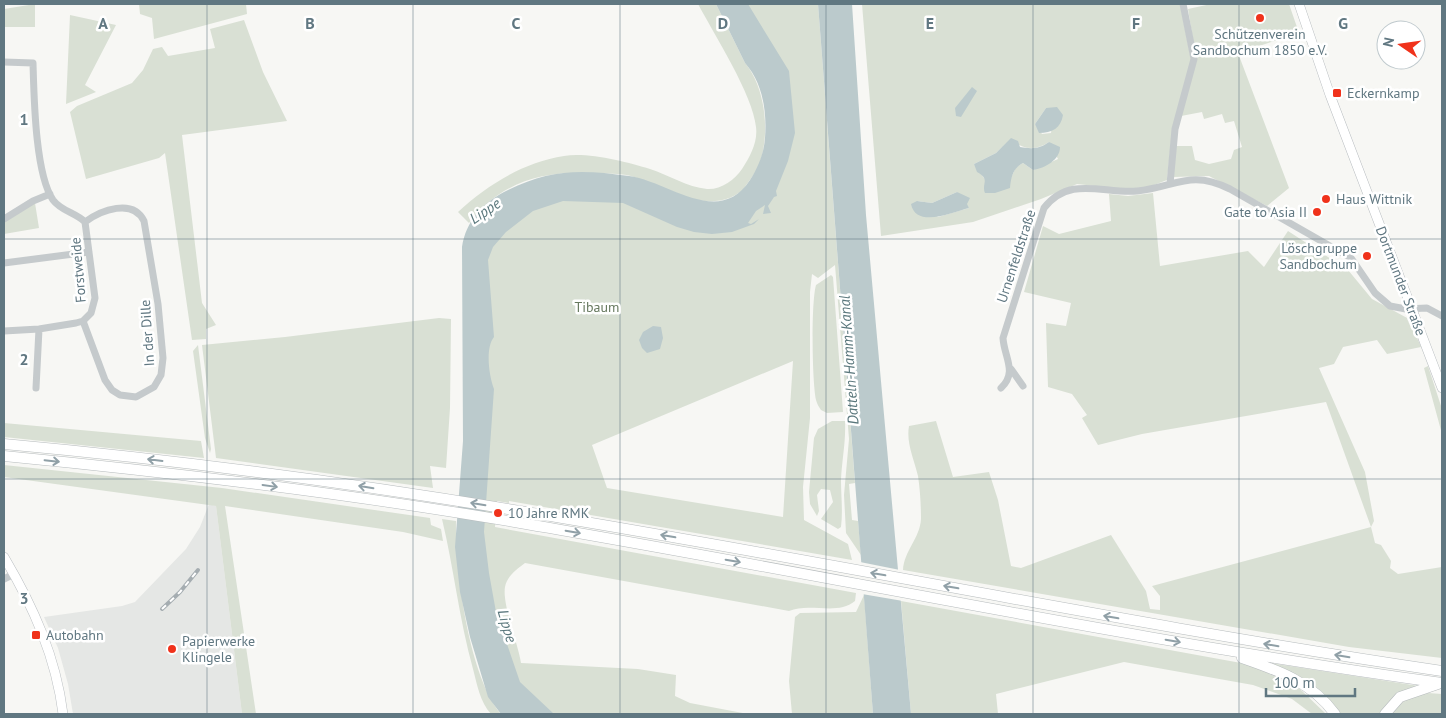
<svg xmlns="http://www.w3.org/2000/svg" width="1446" height="718" font-family="'PT Sans',sans-serif">
	<style>
		.built { fill: #e5e7e5 }
		.green { fill: #d9e0d4; fill-rule: evenodd }
		.water { fill: #bbcacc }
		.pier { fill: #f7f7f4 }
		.lines { fill: none; stroke-linecap: round; stroke-linejoin: round }
		.major-casing { stroke: #b8bdc0; stroke-width: 10 }
		.highway-casing { stroke: #b7bcbe; stroke-width: 11 }
		.minor { stroke: #c5cacc; stroke-width: 7 }
		.major { stroke: #fff; stroke-width: 9 }
		.highway { stroke: #fff; stroke-width: 10 }
		.rail-casing { stroke: #a5adb1; stroke-width: 4 }
		.rail { stroke: #fff; stroke-width: 2; stroke-dasharray: 5.5; stroke-linecap: butt }
		.oneway { stroke: #90a0a7 }
		.grid { fill: none; stroke: #607781; stroke-width: 1; stroke-opacity: 0.55 }
		.poi-dot { fill: #f0321b; stroke: #fff; stroke-width: 2 }
		.labels { text-anchor: middle; stroke-width: 5; stroke-linejoin: round; paint-order: stroke }
		.poi-label { font-size: 14px; fill: #607781; stroke: #fff; text-anchor: start }
		.street-label { font-size: 14px; fill: #607781; stroke: #fff }
		.park-label { font-size: 14px; fill: #67795f; stroke: #fff }
		.water-label { font-size: 15px; font-style: italic; fill: #5a777c; stroke: #fff }
		.grid-label { font-size: 16px; text-anchor: middle; font-weight: bold; fill: #607781; stroke: #fff; stroke-width: 5; stroke-linejoin: round; paint-order: stroke }
	</style>
	<rect width="100%" height="100%" fill="#f7f7f4"/>
	<path class="built" d="M209,504L216,506L242,714H73L68,684L58,648L44,617L122,606L135,602L186,549L200,527Z"/>
	<path class="green" d="M35,4V27H4V9Z
		M139,4H246L247,14L154,39L152,18L140,14Z
		M698,4H716L745,63C776,99 775,197 715,201C687,204 658,184 631,176C620,173 606,174 593,173C542,171 502,181 469,223L458,212C487,185 524,162 564,156C588,152 627,162 650,169C669,175 687,187 707,189C720,190 735,180 742,169C750,157 758,142 756,127C753,95 714,34 698,4Z
		M732,4H818L855,483L849,484L852,520L858,521L861,555L846,533L844,495L849,439L835,265L818,278L812,274L810,292V418L803,487L804,520L848,544L852,560L509,501V503L497,501L495,527L856,593L855,601C837,616 810,602 789,611L525,563C517,569 507,576 505,587C502,604 518,643 521,663L638,669L676,675L675,696L690,703L748,714H523L483,624L476,251L545,190L725,215L779,139ZM793,361L783,517L607,488L592,445Z
		M862,4H1180L1191,60L1172,132L1167,180L1149,187L1123,189L1077,184L1041,199L973,222L881,236ZM1046,108H1054L1051,133L1042,134L1035,124ZM1011,139C1023,150 1035,151 1049,142L1058,159L1033,170L1023,163L1016,167L1011,178L984,190L986,181L974,164L996,153ZM957,192L969,208L938,217L917,201L932,203Z
		M1211,4H1289L1299,33L1238,53L1289,188L1267,206L1209,176L1173,177L1174,146H1192L1195,160L1209,164L1231,159L1234,150L1242,147L1234,121L1225,123L1222,114L1204,119L1202,112L1181,116L1196,58L1188,9Z
		M70,15L116,25L85,85L96,92L66,104Z
		M244,20L263,72L287,121L182,135L202,303L216,325L206,329V339L192,340L165,153L159,158L86,179L70,112L77,106L132,83L143,70L153,49L162,47L168,56L215,48L210,29Z
		M1153,193L1160,266L1248,251L1264,267L1288,231L1348,270L1372,299L1409,319L1421,347L1387,354L1377,340L1343,347L1334,364L1319,368L1365,472L1374,521L1371,527L1375,543L1381,545L1391,561L1390,568L1398,574L1442,567V658L1349,647L903,570C904,551 920,538 921,519C921,505 920,489 918,476C914,459 906,443 909,426L936,421L953,477L989,472L998,500L1011,566L1021,568L1111,535L1146,591L1150,609L1160,610V596L1152,586L1371,527L1326,402L1142,434L1098,445L1082,418L1087,415L1072,394L1048,387L1046,323L1066,326L1071,303L1024,292L1043,226L1059,234L1111,221L1109,194L1128,196Z
		M35,203L39,228L4,234V222Z
		M831,275L833,277L843,412L827,413L821,410C819,407 817,404 816,400C812,380 811,303 816,285Z
		M439,318L451,319L450,408L446,468L430,466L433,488L216,458L202,345L285,337Z
		M198,345L211,449L210,453L205,438L193,351Z
		M1428,366L1442,409V434L1424,368Z
		M832,421H845C846,442 842,459 841,480C841,496 843,511 841,527L838,529L821,519L833,502L830,490L821,489L817,495L819,511L817,516L810,504L809,492L814,438L818,429Z
		M4,423L201,441L204,458L4,437Z
		M4,465L222,488L430,518L431,525L441,529L443,541L403,532L225,506L256,714H242L216,506L4,477Z
		M442,519L456,521C455,570 469,677 501,714H491C480,702 477,684 473,669C459,619 454,569 442,519Z
		M864,595L873,714H792L789,681L795,617L800,613L856,612Z
		M901,601L1252,665L1300,689L1326,714H1312L1292,699L1253,685L1124,662L996,694L998,714H911Z
		M1264,662L1419,686L1382,714H1340L1325,697Z
		M1428,693L1442,694V714H1390L1407,698Z"/>
	<path class="water" d="M716,4H748L789,71L795,133L788,161L776,191L777,196L774,197L768,206L771,213L763,214L765,205L756,211L748,223L751,224L759,219L754,224L732,232L712,234L694,232L677,227L623,203L563,201L533,211L506,232L493,247L488,260L494,337C485,348 489,376 494,389L484,532L489,573L496,612L520,682L554,714H501L488,697L470,637L460,592L455,547L463,441L462,247C466,221 482,204 504,192C548,169 580,169 629,176C668,181 719,228 750,180C758,168 764,153 765,138C767,112 763,83 745,63Z
		M818,4H852L866,215L911,714H873Z
		M972,87L977,91L961,117L956,116L955,108Z
		M1057,107L1063,115C1061,128 1052,133 1039,133L1035,124L1046,108Z
		M1011,138L1018,141L1020,147C1032,149 1039,149 1049,142L1060,147C1060,160 1045,168 1033,170L1023,163C1013,168 1011,177 1010,188L995,193H985C981,183 991,180 977,172L974,164L996,153Z
		M957,192L970,198L967,204L969,208C953,212 916,229 911,204L917,201L932,203Z
		M653,326L661,327L663,338L660,349L647,353L642,348L639,340L643,332Z"/>
	<path class="pier" d="M860,562L900,570L903,601L862,594Z"/>
	<g class="lines">
		<defs>
			<path id="major" d="M1299,4L1330,95L1442,388
				M4,557C33,606 56,657 63,714"/>
			<path id="highway" d="M4,444C179,460 353,483 526,512C832,562 1136,626 1442,671
				M4,456C179,473 353,494 526,524C832,576 1135,641 1442,683
				M1242,658C1277,670 1312,682 1335,714
				M1385,714L1400,697L1438,684"/>
		</defs>
		<use href="#major" class="major-casing"/>
		<use href="#highway" class="highway-casing"/>
		<path class="minor" d="M4,62L33,63C34,95 35,174 53,200C61,211 76,213 85,222L95,298L91,313L83,321L76,323L39,329L4,331
			M1170,184L1175,129L1194,59L1183,4
			M4,219L33,201L50,194
			M4,263L89,252
			M83,321L105,380L112,390L120,395L136,397L154,387L161,375L163,358L158,304L144,221C133,198 101,210 85,222
			M1011,369L1023,386
			M36,388L39,329
			M1001,388C1018,372 1004,357 1003,338L1044,208C1070,175 1103,194 1137,191C1176,187 1190,169 1230,189L1351,258L1375,293L1390,306L1406,309L1427,308L1442,316
			M4,579L14,574"/>
		<use href="#major" class="major"/>
		<use href="#highway" class="highway"/>
		<defs>
			<path id="rail" d="M162,609L180,592L198,570"/>
		</defs>
		<use href="#rail" class="rail-casing"/>
		<use href="#rail" class="rail"/>
	</g>
	<defs><path id="oneway-shaft" d="M-6 0H5M1.5-3L5.5 0L1.5 3" fill="none" stroke-width="1.6" stroke-linecap="round" stroke-linejoin="round" transform="scale(1.25)"/></defs>
	<g class="oneway">
		<use href="#oneway-shaft" transform="translate(155 460) rotate(-173)"/>
		<use href="#oneway-shaft" transform="translate(52 461) rotate(6)"/>
		<use href="#oneway-shaft" transform="translate(270 486) rotate(8)"/>
		<use href="#oneway-shaft" transform="translate(366 487) rotate(-171)"/>
		<use href="#oneway-shaft" transform="translate(478 504) rotate(-171)"/>
		<use href="#oneway-shaft" transform="translate(573 532) rotate(10)"/>
		<use href="#oneway-shaft" transform="translate(668 536) rotate(-170)"/>
		<use href="#oneway-shaft" transform="translate(733 561) rotate(10)"/>
		<use href="#oneway-shaft" transform="translate(878 574) rotate(-170)"/>
		<use href="#oneway-shaft" transform="translate(951 587) rotate(-170)"/>
		<use href="#oneway-shaft" transform="translate(1111 617) rotate(-170)"/>
		<use href="#oneway-shaft" transform="translate(1173 641) rotate(10)"/>
		<use href="#oneway-shaft" transform="translate(1271 645) rotate(-171)"/>
		<use href="#oneway-shaft" transform="translate(1342 656) rotate(-171)"/>
	</g>
	<path class="grid" d="M207,4V714M413,4V714M620,4V714M826,4V714M1033,4V714M1239,4V714M4,239H1442M4,479H1442"/>
	<g class="poi-dot">
		<circle cx="1260" cy="18" r="5"/>
		<rect x="1332" y="88" width="10" height="10" rx="2.5"/>
		<circle cx="1326" cy="199" r="5"/>
		<circle cx="1317" cy="212" r="5"/>
		<circle cx="1367" cy="256" r="5"/>
		<circle cx="498" cy="513" r="5"/>
		<rect x="31" y="630" width="10" height="10" rx="2.5"/>
		<circle cx="172" cy="649" r="5"/>
	</g>
	<g class="labels">
		<g class="poi-label">
			<text x="1260" y="39" text-anchor="middle">Schützenverein<tspan x="1260" dy="16">Sandbochum 1850 e.V.</tspan></text>
			<text x="1347" y="98">Eckernkamp</text>
			<text x="1336" y="204">Haus Wittnik</text>
			<text x="1307" y="217" text-anchor="end">Gate to Asia II</text>
			<text x="1357" y="253" text-anchor="end">Löschgruppe<tspan x="1357" dy="16">Sandbochum</tspan></text>
			<text x="508" y="518">10 Jahre RMK</text>
			<text x="46" y="640">Autobahn</text>
			<text x="182" y="646">Papierwerke<tspan x="182" dy="16">Klingele</tspan></text>
		</g>
		<g class="street-label">
			<text transform="translate(1016 256) rotate(-72)" y="5">Urnenfeldstraße</text>
			<text transform="translate(78 270) rotate(-95)" y="5">Forstweide</text>
			<text transform="translate(1401 281) rotate(69)" y="5">Dortmunder Straße</text>
			<text transform="translate(147 333) rotate(-94)" y="5">In der Dille</text>
		</g>
		<g class="park-label">
			<text x="597" y="312">Tibaum</text>
		</g>
		<g class="water-label">
			<text transform="translate(485 211) rotate(-34)" y="5">Lippe</text>
			<text transform="translate(849 360) rotate(-94)" y="5">Datteln-Hamm-Kanal</text>
			<text transform="translate(507 626) rotate(74)" y="5">Lippe</text>
		</g>
	</g>
	<g class="grid-label">
		<text x="103" y="29">A</text>
		<text x="310" y="29">B</text>
		<text x="516" y="29">C</text>
		<text x="723" y="29">D</text>
		<text x="930" y="29">E</text>
		<text x="1136" y="29">F</text>
		<text x="1343" y="29">G</text>
		<text x="24" y="125">1</text>
		<text x="24" y="365">2</text>
		<text x="24" y="604">3</text>
	</g>
	<rect width="1446" height="718" fill="none" stroke="#607781" stroke-width="10"/>
	<g transform="translate(1401 45) rotate(283)"><circle r="24" fill="#ffffff" stroke="#bfc9cd"/>
	<path d="M0-4L9 19L0 12L-9 19Z" fill="#f0321b"/>
	<text y="-8" font-size="14" font-weight="bold" text-anchor="middle" fill="#607781">N</text>
	</g>
	<path d="M1266 688v8h89v-8" fill="none" stroke="#607781" stroke-width="2.5"/>
	<text x="1274" y="688" font-size="15" fill="#607781" stroke="#ffffff" stroke-width="4" paint-order="stroke">100 m</text>
</svg>
